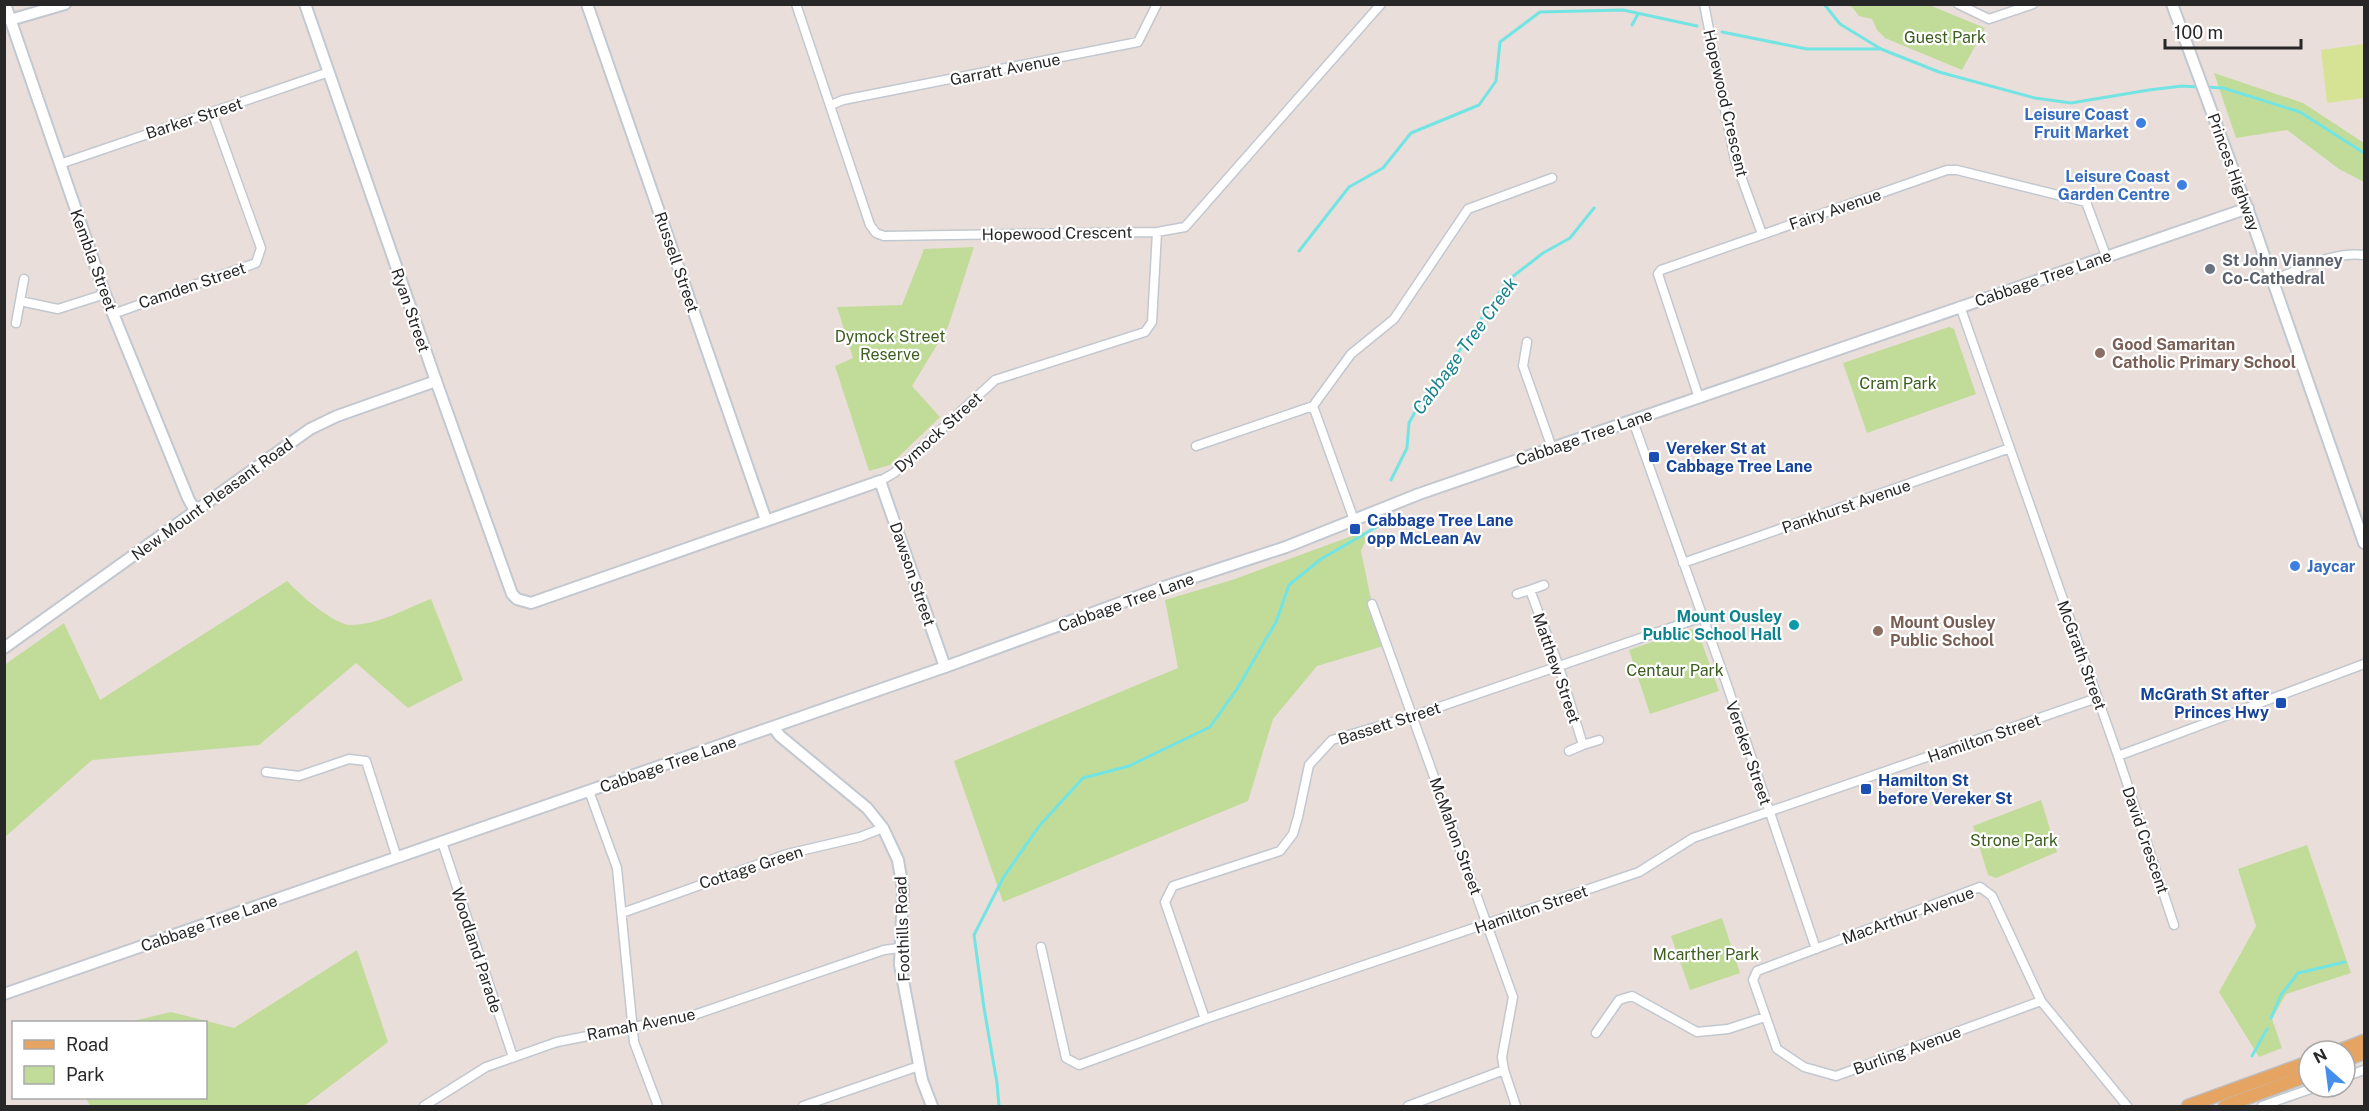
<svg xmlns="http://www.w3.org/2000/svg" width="2369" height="1111" font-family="'Public Sans',sans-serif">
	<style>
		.green { fill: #c1dc99 }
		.pitch { fill: #d6e395 }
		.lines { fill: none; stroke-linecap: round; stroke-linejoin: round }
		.stream { stroke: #73e4e4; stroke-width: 3 }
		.minor-casing { stroke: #c2c8d0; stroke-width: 11 }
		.tertiary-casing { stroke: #c2c8d0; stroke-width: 14 }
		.secondary-casing { stroke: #c2c8d0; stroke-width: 14 }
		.primary-casing { stroke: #bebebe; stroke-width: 15 }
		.minor { stroke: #fff; stroke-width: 8 }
		.tertiary { stroke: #fff; stroke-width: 10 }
		.secondary { stroke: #fff; stroke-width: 10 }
		.primary { stroke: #e5a462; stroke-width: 12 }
		.shop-dot { fill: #3f7fe0; stroke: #fff; stroke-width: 2 }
		.worship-dot { fill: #6b7280; stroke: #fff; stroke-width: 2 }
		.education-dot { fill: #8d6e63; stroke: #fff; stroke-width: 2 }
		.transit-dot { fill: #1a4fb4; stroke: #fff; stroke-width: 2 }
		.culture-dot { fill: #0f9aa8; stroke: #fff; stroke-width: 2 }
		.labels { text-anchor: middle; stroke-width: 4.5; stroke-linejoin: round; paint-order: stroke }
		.park-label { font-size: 16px; fill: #3b5d1e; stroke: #fff }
		.street-label { font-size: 16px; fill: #272727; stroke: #fff }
		.shop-label { font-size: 16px; font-weight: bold; fill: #366cbe; stroke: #fff; text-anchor: end }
		.worship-label { font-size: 16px; font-weight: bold; fill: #5b616d; stroke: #fff; text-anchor: start }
		.education-label { font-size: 16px; font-weight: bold; fill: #785e54; stroke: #fff; text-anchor: start }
		.transit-label { font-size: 16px; font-weight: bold; fill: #164399; stroke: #fff; text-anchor: start }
		.culture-label { font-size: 16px; font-weight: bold; fill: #0d838f; stroke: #fff; text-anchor: end }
		.water-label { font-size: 18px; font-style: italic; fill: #17828b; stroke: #fff }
	</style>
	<rect width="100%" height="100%" fill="#e9ded9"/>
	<path class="green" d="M1846,5H1929L1985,28L1962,70L1885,38L1877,30L1872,19L1859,16L1852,7Z
		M2214,73L2303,103L2364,143V182L2339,169L2287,130L2236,138Z
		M974,247L948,327L912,386L940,417L890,465L869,471L835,366L853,358L837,307L902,305L924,249Z
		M1949,327L1954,329L1976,394L1867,433L1843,363Z
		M1363,532L1366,540L1361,551L1372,604L1387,645L1317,666L1273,719L1248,801L1003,902L954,761L1178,668L1165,600L1232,580Z
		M287,581C299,594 334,625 351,625C378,625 407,608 431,599L463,680L408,708L356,663L259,745L92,760L5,837L4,666L10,661L64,623L100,700Z
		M1690,629L1697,631L1700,637L1719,691L1650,714L1629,650Z
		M2041,800L2057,852L1996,878L1988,875L1973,826Z
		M2307,845L2351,973L2286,994L2272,1019L2282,1048L2259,1057L2219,992L2256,926L2238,869Z
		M1722,918L1740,973L1690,990L1671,936Z
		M357,950L388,1042L304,1106H90L86,1098H206V1022H129L171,1012L234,1028Z"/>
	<path class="pitch" d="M2364,44V98L2327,103L2321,50Z"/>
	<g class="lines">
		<path class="stream" d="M1824,4L1840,24L1881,49L1939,72L2035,98L2071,103L2149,90L2182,86L2199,87
			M1632,25L1638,14
			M1722,32L1807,49H1879
			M2205,87L2223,88L2300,112L2364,153
			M1299,251L1349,187L1383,168L1411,133L1479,105L1496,81L1500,42L1540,12L1623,10L1697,26
			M1391,480L1407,448L1409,423L1423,397L1451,363L1507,281L1543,253L1570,238L1594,208
			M2271,1018L2281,995L2298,973L2345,962
			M2252,1056L2267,1029
			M999,1106L997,1083L984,1008L974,935L1003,878L1040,825L1083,778L1129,766L1210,727L1237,689L1276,622L1289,585L1321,559L1380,525"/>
		<defs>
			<path id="minor" d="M796,4L870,225L876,233L884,236L1157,232L1185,227L1381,4
				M1704,4L1735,160L1762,234
				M1958,4L1989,19L2033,4
				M831,105L843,100L1138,42L1157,4
				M60,164L329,72
				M2273,280C2302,269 2333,251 2364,255
				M20,301L58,309L105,294
				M1960,306L2118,756L2364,664
				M113,314L256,263L261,248L212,112
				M16,323L24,279
				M1527,342L1523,366L1552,448
				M1699,398L1658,274L1661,270L1947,170H1957L2086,202L2106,256
				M1313,406L1351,354L1394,319L1468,209L1552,178
				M1633,421L1726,682L1816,949
				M1196,446L1313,406L1354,520
				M880,481L894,473L995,380L1145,332L1152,322L1157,232
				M1683,563L2010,448
				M1544,585L1530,590L1559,667L1583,745L1599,740
				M1517,594L1530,590
				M1372,604L1513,997L1502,1057L1504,1070L1516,1106
				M1569,751L1583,745
				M2118,756L2174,925
				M266,772L299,776L349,759L366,761L397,858
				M589,791L617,868L634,1042L658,1106
				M442,842L513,1057
				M622,913L787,854L860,837L883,828
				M1041,947L1066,1058L1079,1065L1205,1019L1639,872L1693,838L2097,698
				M2041,1001L1836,1076L1804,1067L1777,1049L1753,980L1757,971L1980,887L1992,896L2041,1001L2127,1106
				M1205,1019L1165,902L1173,886L1280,851L1293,834L1298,817L1309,765L1332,740L1413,716L1702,617
				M1596,1033L1619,1000L1632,996L1697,1032L1728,1029L1765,1017
				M2345,1077L2364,1070
				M424,1106L486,1067L557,1042L694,1015L884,950L899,948
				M803,1106L919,1066
				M1408,1106L1504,1070
				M2262,1106L2316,1087"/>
			<path id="tertiary" d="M305,4L436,381
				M587,4L766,520
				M10,20L65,4
				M774,728L780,736L867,808L883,828L898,860L903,890L900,965L922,1080L932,1106
				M4,994L945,667"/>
			<path id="secondary" d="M5,4L105,294L188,498L195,511
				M2172,4L2253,224L2364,543
				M4,648L310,429L337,416L436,381L512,594L517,599L531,603L880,481L945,667L1161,588L1286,547L1419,494L2248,208"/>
			<path id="primary" d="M2338,1051L2364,1041
				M2345,1060L2364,1053
				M2188,1106L2309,1062
				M2225,1106L2309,1075"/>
		</defs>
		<use href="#minor" class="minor-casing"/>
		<use href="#tertiary" class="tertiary-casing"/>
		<use href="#secondary" class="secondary-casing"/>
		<use href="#primary" class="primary-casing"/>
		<use href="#minor" class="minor"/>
		<use href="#tertiary" class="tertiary"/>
		<use href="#secondary" class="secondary"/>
		<use href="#primary" class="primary"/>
	</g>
	<g class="shop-dot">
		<circle cx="2141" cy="123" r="6"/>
		<circle cx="2182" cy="185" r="6"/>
		<circle cx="2295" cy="566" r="6"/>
	</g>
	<circle class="worship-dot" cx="2210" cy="269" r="6"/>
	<g class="education-dot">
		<circle cx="2100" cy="353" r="6"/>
		<circle cx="1878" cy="631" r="6"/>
	</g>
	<g class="transit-dot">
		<rect x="1648" y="451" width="12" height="12" rx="3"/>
		<rect x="1349" y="523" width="12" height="12" rx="3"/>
		<rect x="2275" y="697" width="12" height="12" rx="3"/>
		<rect x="1860" y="783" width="12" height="12" rx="3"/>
	</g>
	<circle class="culture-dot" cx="1794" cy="625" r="6"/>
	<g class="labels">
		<g class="park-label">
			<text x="1945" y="43">Guest Park</text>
			<text x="890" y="342">Dymock Street<tspan x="890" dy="18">Reserve</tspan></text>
			<text x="1898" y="389">Cram Park</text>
			<text x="1675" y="676">Centaur Park</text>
			<text x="2014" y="846">Strone Park</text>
			<text x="1706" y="960">Mcarther Park</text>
		</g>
		<g class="street-label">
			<text transform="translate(1005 69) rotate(-11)" y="6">Garratt Avenue</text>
			<text transform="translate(1726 103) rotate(77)" y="6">Hopewood Crescent</text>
			<text transform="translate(194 118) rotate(-18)" y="6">Barker Street</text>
			<text transform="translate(2234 172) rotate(70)" y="6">Princes Highway</text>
			<text transform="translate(1835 209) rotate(-19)" y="6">Fairy Avenue</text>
			<text transform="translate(1057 233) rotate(-1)" y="6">Hopewood Crescent</text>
			<text transform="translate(94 260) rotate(70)" y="6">Kembla Street</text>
			<text transform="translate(677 262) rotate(71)" y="6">Russell Street</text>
			<text transform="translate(2043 278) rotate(-19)" y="6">Cabbage Tree Lane</text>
			<text transform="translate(192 285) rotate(-19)" y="6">Camden Street</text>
			<text transform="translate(411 310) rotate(71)" y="6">Ryan Street</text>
			<text transform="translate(938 432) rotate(-42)" y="6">Dymock Street</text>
			<text transform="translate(1584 437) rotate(-19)" y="6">Cabbage Tree Lane</text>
			<text transform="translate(212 499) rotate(-36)" y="6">New Mount Pleasant Road</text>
			<text transform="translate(1846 506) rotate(-19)" y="6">Pankhurst Avenue</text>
			<text transform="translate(913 574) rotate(71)" y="6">Dawson Street</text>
			<text transform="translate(1126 602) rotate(-20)" y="6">Cabbage Tree Lane</text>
			<text transform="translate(2082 655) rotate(70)" y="6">McGrath Street</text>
			<text transform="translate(1557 668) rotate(71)" y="6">Matthew Street</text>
			<text transform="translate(1389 723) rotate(-18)" y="6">Bassett Street</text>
			<text transform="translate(1984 738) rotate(-19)" y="6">Hamilton Street</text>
			<text transform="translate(1749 753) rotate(71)" y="6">Vereker Street</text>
			<text transform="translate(668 764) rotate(-19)" y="6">Cabbage Tree Lane</text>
			<text transform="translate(1456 836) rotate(70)" y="6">McMahon Street</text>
			<text transform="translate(2146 840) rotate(71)" y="6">David Crescent</text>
			<text transform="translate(751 867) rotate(-18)" y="6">Cottage Green</text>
			<text transform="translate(1531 909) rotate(-19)" y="6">Hamilton Street</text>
			<text transform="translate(1908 915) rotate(-20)" y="6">MacArthur Avenue</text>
			<text transform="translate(209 923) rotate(-19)" y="6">Cabbage Tree Lane</text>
			<text transform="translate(902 929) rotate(-92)" y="6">Foothills Road</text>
			<text transform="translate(477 950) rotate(72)" y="6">Woodland Parade</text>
			<text transform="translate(641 1024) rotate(-11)" y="6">Ramah Avenue</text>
			<text transform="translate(1907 1050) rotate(-20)" y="6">Burling Avenue</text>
		</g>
		<g class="shop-label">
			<text x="2129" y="120">Leisure Coast<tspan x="2129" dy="18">Fruit Market</tspan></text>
			<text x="2170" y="182">Leisure Coast<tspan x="2170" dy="18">Garden Centre</tspan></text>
			<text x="2307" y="572" text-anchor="start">Jaycar</text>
		</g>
		<g class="worship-label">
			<text x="2222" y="266">St John Vianney<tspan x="2222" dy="18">Co-Cathedral</tspan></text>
		</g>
		<g class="education-label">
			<text x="2112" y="350">Good Samaritan<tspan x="2112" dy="18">Catholic Primary School</tspan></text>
			<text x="1890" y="628">Mount Ousley<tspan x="1890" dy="18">Public School</tspan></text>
		</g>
		<g class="transit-label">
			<text x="1666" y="454">Vereker St at<tspan x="1666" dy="18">Cabbage Tree Lane</tspan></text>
			<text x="1367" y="526">Cabbage Tree Lane<tspan x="1367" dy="18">opp McLean Av</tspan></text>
			<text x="2269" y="700" text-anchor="end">McGrath St after<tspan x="2269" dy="18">Princes Hwy</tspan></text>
			<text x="1878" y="786">Hamilton St<tspan x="1878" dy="18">before Vereker St</tspan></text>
		</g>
		<g class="culture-label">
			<text x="1782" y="622">Mount Ousley<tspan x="1782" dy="18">Public School Hall</tspan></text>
		</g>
		<g class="water-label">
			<text transform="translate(1465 346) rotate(-54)" y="6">Cabbage Tree Creek</text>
		</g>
	</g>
	<rect width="2369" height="1111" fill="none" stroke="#272727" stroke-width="12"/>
	<rect x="12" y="1021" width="195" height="78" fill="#ffffff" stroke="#a9a9a9" stroke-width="1.5"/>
	<rect x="24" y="1040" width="30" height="9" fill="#e5a462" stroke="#a9a9a9" stroke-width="1.5"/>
	<text x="66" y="1051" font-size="18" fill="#272727">Road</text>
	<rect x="24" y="1066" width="30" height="18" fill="#c1dc99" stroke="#a9a9a9" stroke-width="1.5"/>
	<text x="66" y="1081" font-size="18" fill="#272727">Park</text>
	<g transform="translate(2327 1069) rotate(332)"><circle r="28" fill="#ffffff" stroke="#a9a9a9" stroke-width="1.5"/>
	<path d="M0-4.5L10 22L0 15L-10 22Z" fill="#448feb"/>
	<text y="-9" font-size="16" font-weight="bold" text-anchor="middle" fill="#272727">N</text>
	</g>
	<path d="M2165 39v9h136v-9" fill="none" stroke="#272727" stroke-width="3"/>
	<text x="2174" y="39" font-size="18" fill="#272727" stroke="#ffffff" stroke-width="4.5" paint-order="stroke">100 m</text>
</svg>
